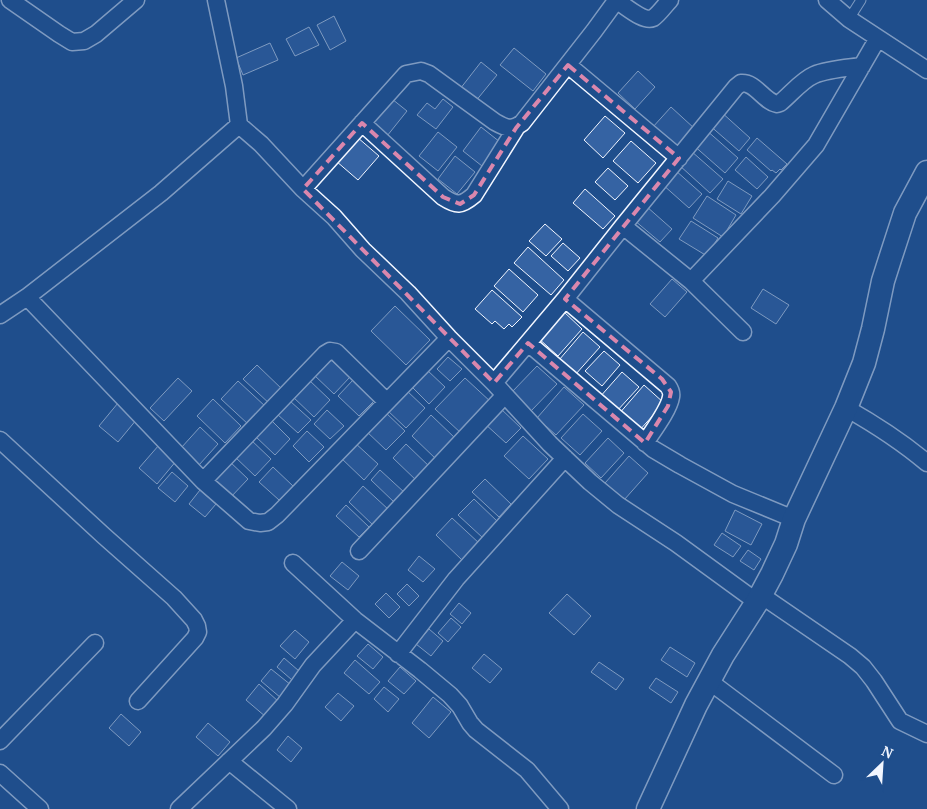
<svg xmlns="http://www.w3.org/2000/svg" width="927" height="809" font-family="'PT Serif',serif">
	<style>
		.building { fill: #3563a3; stroke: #f2f6ff }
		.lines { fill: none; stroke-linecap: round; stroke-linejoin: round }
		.lane-casing { stroke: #f2f6ff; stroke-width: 11 }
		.street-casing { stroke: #f2f6ff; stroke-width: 19 }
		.secondary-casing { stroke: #f2f6ff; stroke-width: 25 }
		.lane { stroke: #1f4e8c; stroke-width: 9 }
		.street { stroke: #1f4e8c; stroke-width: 16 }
		.secondary { stroke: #1f4e8c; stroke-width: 22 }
		.marked { fill: none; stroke: #da87ad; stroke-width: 4; stroke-dasharray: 10 6; stroke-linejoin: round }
	</style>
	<rect width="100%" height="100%" fill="#1f4e8c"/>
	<path class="building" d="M334,16L346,41L330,50L317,25Z
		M309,27L319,45L295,56L286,39Z
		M270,43L278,60L243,75L236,58Z
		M514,48L546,74L533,91L500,65Z
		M481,62L497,75L475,102L460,89Z
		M638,71L655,87L635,109L618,93Z
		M392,99L407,111L387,136L372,124Z
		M443,99L453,107L436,129L417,115L427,103L435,109Z
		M671,107L695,129L677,149L652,128Z
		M720,111L750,138L739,151L708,124Z
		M605,116L625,133L603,158L584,140Z
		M481,127L500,142L482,166L463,151Z
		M705,129L738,158L725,173L692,144Z
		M438,132L457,147L438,171L419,156Z
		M357,137L379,156L358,180L336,161Z
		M757,138L787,164L781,170L780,169L776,173L772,170L771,171L747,150Z
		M631,141L656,163L638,183L613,161Z
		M691,151L723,179L710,193L679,165Z
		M455,156L475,172L457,194L438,179Z
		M746,157L768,177L757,189L735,170Z
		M608,168L628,186L615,200L595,182Z
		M675,170L702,194L689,208L662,184Z
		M728,181L752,196L741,214L717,199Z
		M585,189L615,216L603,229L573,203Z
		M707,196L736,215L723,237L693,218Z
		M646,206L672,229L660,242L634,220Z
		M691,221L718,238L707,256L679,239Z
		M545,224L562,239L546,256L529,241Z
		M563,243L580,258L568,271L551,256Z
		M528,247L564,280L551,295L514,263Z
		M509,269L538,295L523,312L494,286Z
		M672,279L687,292L665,317L650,304Z
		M763,289L789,305L776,324L751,308Z
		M492,290L522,317L512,327L509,324L504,329L495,321L492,324L475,309Z
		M395,306L430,340L406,365L371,331Z
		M562,310L582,329L558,356L537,337Z
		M583,332L600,347L575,375L559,360Z
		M604,351L620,365L602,386L585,371Z
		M448,357L462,369L450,381L437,369Z
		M329,358L350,377L334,394L313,374Z
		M257,365L284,391L271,405L243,379Z
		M537,366L557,384L531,411L511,393Z
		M426,369L445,387L429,404L410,385Z
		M622,372L639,387L616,412L599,398Z
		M178,378L192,391L164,421L150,408Z
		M465,378L492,403L462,434L435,409Z
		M308,379L330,400L314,417L292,396Z
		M353,380L375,400L359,416L338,396Z
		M238,381L266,407L249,425L221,399Z
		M644,385L664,403L638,432L618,415Z
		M564,387L584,405L556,435L537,418Z
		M406,390L425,408L406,428L387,410Z
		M213,399L241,426L225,443L197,416Z
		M290,401L311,420L298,433L277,414Z
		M118,403L137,419L118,442L99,426Z
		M499,407L521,428L506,443L484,423Z
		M327,410L344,426L330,439L314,424Z
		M384,411L405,431L386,450L365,430Z
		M583,414L602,431L580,455L561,438Z
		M431,415L456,439L437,460L412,436Z
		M271,420L290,439L275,455L255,436Z
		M200,427L218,444L199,465L181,448Z
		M307,431L324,447L309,462L293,446Z
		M523,436L548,459L529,479L504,456Z
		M608,438L624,453L601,478L585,463Z
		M250,439L271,459L255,476L234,456Z
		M354,442L378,464L364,480L340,457Z
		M406,444L432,469L419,483L393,458Z
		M159,445L177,460L157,484L139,468Z
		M629,456L648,473L624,500L605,483Z
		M228,460L248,479L229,499L209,480Z
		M273,467L293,486L279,500L259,482Z
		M380,470L405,493L395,503L371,480Z
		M172,472L188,486L175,502L158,488Z
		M485,479L511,504L499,517L472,492Z
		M363,486L389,510L374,526L349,502Z
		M200,490L216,504L205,517L189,504Z
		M474,499L498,522L483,538L458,515Z
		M346,505L369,527L359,537L336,516Z
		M735,510L762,524L751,545L725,531Z
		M452,518L480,544L463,561L436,535Z
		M722,533L741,546L733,557L714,545Z
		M748,550L761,559L754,570L740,561Z
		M419,556L435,569L423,582L408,570Z
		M342,562L359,576L348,590L330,576Z
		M407,584L419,596L409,606L397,594Z
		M386,593L400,607L389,618L375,604Z
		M567,594L591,616L574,635L549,613Z
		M459,603L471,613L462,624L450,614Z
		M451,618L461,627L448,642L438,633Z
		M429,629L443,641L431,656L416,644Z
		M295,630L309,642L295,659L280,646Z
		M368,644L383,657L373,669L357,656Z
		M670,647L695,663L687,677L661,660Z
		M484,654L502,669L490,683L472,668Z
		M284,658L299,671L292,680L277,667Z
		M355,660L380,682L369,694L344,673Z
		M599,662L624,679L616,690L591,672Z
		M400,667L416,681L404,694L388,681Z
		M271,669L291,685L281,698L261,681Z
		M656,678L678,692L671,703L649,688Z
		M259,684L279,702L266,717L246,700Z
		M384,687L399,699L388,712L374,699Z
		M338,693L354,706L341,721L325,707Z
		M433,697L451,712L429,738L412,723Z
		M121,714L141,732L129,746L109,728Z
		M208,723L230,742L218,756L196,737Z
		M288,736L302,748L291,762L277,750Z"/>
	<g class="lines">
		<defs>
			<path id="lane" d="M849,19L861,0"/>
			<path id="street" d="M10,0L59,34L72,42L84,41L96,34L136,0
				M216,0L234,86L239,125L261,144L303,189L334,217L363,250L408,293L449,338L494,383L550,444L590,482L618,505L676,543L757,602
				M827,0L849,19L927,70
				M568,65L679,158
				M362,123L443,197C457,206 461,206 474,195L516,128
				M303,189L406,74L421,71L429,74L495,122C506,128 511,131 522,123L594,31L613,5L617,3H620C628,8 644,22 653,18C659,14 665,5 670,0
				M623,226L691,281L743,332
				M691,281L772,196L816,145L878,38
				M27,297L203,481L241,514L249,521L260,523L268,522L277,515L449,338
				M565,299L668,386C670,389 672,393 671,397C669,410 652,432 645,443
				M0,315L27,297L161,193L239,125
				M528,343L653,449L680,465L733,494L794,519
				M494,383L565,299L623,226L736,87L741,83C756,82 763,101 777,104L780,103C791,94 802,80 814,75C828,69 848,68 862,66
				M846,408C876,425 901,441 927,463
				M0,440L104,536L174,598L194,620L197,626L198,632L195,638L138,701
				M203,481L325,354L330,351L336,352L386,401
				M359,551L505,395
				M293,563L355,620L420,670L450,695L460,706L470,723L476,730L527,770L560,809
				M761,595L850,656L863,667L874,681L900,721L927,734
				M398,654L456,579L565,458
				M709,681L834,775
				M0,741L95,643
				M229,761L288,809
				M0,773L40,809
				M179,809L264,728L285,704L313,665L355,620"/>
			<path id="secondary" d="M648,809L696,705L723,655L757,602L772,574L786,544L794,519L846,408L864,363L873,329L883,281L891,256L905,213L927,172"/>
		</defs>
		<use href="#lane" class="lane-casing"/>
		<use href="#street" class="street-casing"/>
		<use href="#secondary" class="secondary-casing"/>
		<use href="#lane" class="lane"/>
		<use href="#street" class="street"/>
		<use href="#secondary" class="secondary"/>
	</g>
	<path d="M0 0H927V809H0ZM568,65L679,158L565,299L662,379L671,392L668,406L645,443L528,343L494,383L303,189L362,123L443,197L460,204L474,195L516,128Z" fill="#1f4e8c" fill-opacity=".55" fill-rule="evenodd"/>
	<path class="marked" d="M568,65L679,158L565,299L662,379L671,392L668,406L645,443L528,343L494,383L303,189L362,123L443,197L460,204L474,195L516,128Z"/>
	<g transform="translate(882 764) rotate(25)" stroke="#1f4e8c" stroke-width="4" paint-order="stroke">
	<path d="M0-4L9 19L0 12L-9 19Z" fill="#f2f6ff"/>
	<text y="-8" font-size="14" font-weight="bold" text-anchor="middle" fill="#f2f6ff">N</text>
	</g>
</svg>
